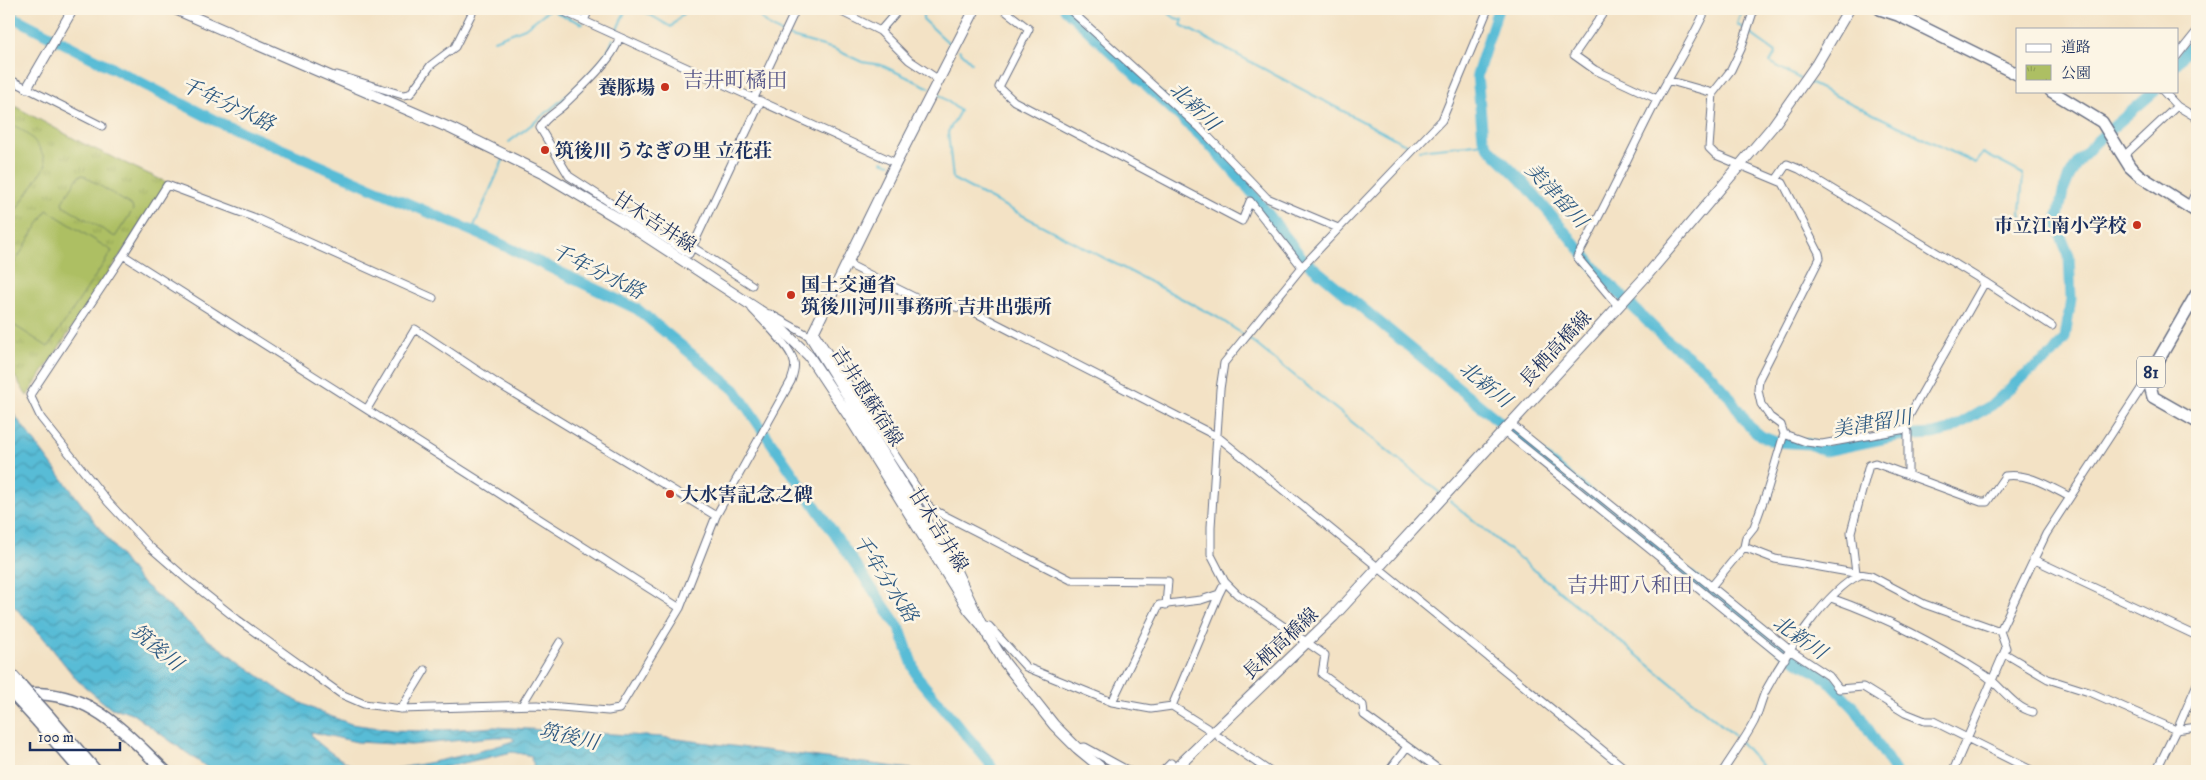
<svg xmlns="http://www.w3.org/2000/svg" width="2206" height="780" font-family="'IM FELL DW Pica','Noto Serif JP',serif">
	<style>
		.park { fill: url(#park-tufts); stroke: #647760 }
		.garden { fill: #adbf63; stroke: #647760 }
		.water { fill: url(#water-waves); stroke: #3a769a; fill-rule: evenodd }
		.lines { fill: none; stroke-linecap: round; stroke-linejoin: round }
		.stream { stroke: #58bcd6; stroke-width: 2 }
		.river { stroke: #58bcd6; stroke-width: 11 }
		.minor-casing { stroke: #676e82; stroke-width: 9 }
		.tertiary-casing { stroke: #676e82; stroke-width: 11 }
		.secondary-casing { stroke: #676e82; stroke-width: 12 }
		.primary-casing { stroke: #676e82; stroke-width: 14 }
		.trunk-casing { stroke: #676e82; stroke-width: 14 }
		.motorway-casing { stroke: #676e82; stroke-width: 15 }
		.minor { stroke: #fff; stroke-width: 7 }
		.tertiary { stroke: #fff; stroke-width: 9 }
		.secondary { stroke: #fff; stroke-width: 10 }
		.primary { stroke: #fff; stroke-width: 11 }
		.trunk { stroke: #fff; stroke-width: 11 }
		.motorway { stroke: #fff; stroke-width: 12 }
		.motorway-bridge-casing { stroke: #676e82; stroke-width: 15; stroke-linecap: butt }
		.motorway-bridge { stroke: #fff; stroke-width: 12 }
		.poi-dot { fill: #c8321e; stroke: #fcf5e5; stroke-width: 2 }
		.labels { text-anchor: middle; stroke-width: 5; stroke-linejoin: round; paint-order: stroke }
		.shield { fill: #fcf5e5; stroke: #5e6a86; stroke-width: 1 }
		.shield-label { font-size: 18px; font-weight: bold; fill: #1b2f5e }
		.poi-label { font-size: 19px; font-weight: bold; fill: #1b2f5e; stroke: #fcf5e5; text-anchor: start }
		.street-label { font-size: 19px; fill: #1b2f5e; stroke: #fcf5e5 }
		.water-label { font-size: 20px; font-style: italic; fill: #2d5982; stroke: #fcf5e5 }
		.quarter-label { font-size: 21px; fill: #575789; stroke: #fcf5e5 }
	</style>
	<defs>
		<pattern id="park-tufts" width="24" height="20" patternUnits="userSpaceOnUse" patternTransform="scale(1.25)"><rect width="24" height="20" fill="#adbf63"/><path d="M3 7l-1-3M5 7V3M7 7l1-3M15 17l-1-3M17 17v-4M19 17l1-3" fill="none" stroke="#94a458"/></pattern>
		<pattern id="water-waves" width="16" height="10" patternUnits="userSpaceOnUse" patternTransform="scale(1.25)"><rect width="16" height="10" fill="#58bcd6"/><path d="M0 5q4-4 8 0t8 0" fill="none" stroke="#4899b1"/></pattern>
	</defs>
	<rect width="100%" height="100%" fill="#fcf5e5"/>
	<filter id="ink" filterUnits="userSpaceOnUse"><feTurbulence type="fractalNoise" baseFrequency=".02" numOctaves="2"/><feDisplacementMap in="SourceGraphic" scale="10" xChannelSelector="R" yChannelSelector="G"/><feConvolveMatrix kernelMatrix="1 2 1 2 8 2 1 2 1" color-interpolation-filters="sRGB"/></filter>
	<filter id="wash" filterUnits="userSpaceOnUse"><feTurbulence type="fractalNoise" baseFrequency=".0096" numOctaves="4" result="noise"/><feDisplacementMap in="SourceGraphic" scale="20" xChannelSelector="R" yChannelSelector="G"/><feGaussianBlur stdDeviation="1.12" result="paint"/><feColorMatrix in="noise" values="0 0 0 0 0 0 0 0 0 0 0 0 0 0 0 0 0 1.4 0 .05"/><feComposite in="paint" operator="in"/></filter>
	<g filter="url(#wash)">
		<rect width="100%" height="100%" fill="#f3e2c5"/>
		<path class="park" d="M9,103L84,144L168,183L27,396L9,367Z"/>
		<path class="garden" d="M9,124C28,130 42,146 46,165L9,221Z
			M83,175L132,206L133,210L115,237L63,205L62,202L79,176Z
			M47,210L112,251L48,347L9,322V272Z"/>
		<path class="water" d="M9,408L139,580L207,639L289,697L322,713L351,724L394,730L423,731L495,727L662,737L927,771H527L534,765L531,759L532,756L512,752L429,771H212L130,712L110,708L77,680L42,636L9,601ZM312,732L357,742L411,745L494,737H511L515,740C489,751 389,774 364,770C351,768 317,745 311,734Z"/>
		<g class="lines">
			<path class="stream" d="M640,9L671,27L687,9
				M752,9L770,27L788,36L834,49L862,62L881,65L930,88
				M923,9V19L952,46
				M1163,9L1175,18L1183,20L1181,25L1409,146
				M1742,9L1737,24L1744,29
				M555,12L583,24
				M616,32L626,9
				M1748,32L1776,52L1770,62L1800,79
				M494,40L525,28L550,9
				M959,50L972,63
				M1807,82L1975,163L1983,153L2023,174L2020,213L2023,224L2034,231L2059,232
				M936,92L960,111L948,132L953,179L1217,317L1244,335
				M509,142C536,121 604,71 613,39
				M1419,150L1485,143
				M882,161L890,164
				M472,231L504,158
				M1248,338L1440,493
				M1450,501L1735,736L1766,771"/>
			<path class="river" d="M1065,9L1208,143L1249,189L1302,258L1512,432L1764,636L1793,658L1827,679L1856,710L1895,771
				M1498,9L1477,75L1483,138L1488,147L1525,184L1602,276L1662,336L1706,370L1727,393L1749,426L1761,436L1776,442L1809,444L1825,451L1896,436L1933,434L1949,430L1992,405L2019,380L2053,354L2065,338L2071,299L2069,256L2059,232L2058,217L2063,192L2069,177L2080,159L2097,141L2155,91
				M9,15L216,121L486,237L637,309L735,390L900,629L917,677L989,762L993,771
				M2177,63L2197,38"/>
		</g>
	</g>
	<g filter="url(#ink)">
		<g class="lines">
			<defs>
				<path id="minor" d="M558,9L896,163
					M836,9L880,31L909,60L939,80
					M1003,9L1029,29L999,87L1014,101L1242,221L1250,201L1302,267
					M1069,9L1200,128L1267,198L1338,228
					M1606,9L1574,55L1595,70L1657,99
					M584,21L589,9
					M880,31L899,9
					M619,37C616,57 580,89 565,104C557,112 545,117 540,128L569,176L689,254L761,101
					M2177,56L2197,31
					M337,75L403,95L410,94L431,65L455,47L474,9
					M9,79L102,126
					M1667,80L1713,93
					M2163,91L2177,106L2197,118
					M754,98L796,9
					M2124,156L2177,106
					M1776,180L1787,164L1799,169L1985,282L2052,326
					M2189,207L2197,188
					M694,248L752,285
					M123,255L167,185L253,217L433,298
					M846,263L918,299L970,310L1218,437L1628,771
					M1618,306L1577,257C1606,206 1630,152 1657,100C1673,69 1692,41 1706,9
					M770,314L811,337
					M813,330L930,508L1071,580L1168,581L1166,605
					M367,409L415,329L495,382L716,516
					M1511,424L1791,651L1829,676L1839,689L1863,687L1905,713L1925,721H1933L2033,771
					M1906,429L1909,416L1985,282
					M1906,429L1908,432V475
					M1504,431L1785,659
					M1784,434L1806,442L1822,444L1906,429
					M1744,547L1775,559L1871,576L1924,604L2000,631L2006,648L1953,771
					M2033,559L2197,636
					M1856,573L1851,532L1869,465L1875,463L1883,466L1981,502H1987L2005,476C2030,473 2048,486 2070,497
					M1711,587L1744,547L1746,537L1754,527L1768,488L1784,434L1781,425L1770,417L1761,404L1758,390L1759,379L1820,258L1819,253L1783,183L1716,155L1709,148L1713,93L1731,70L1741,49L1754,9
					M1831,598C1888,618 1934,643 1985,675C2001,686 2014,708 2033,712
					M680,608L123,255L30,395L41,418L108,502L150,547L189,581L238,620L341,694L364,704L401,709L537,705L608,711L619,709L680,608L716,516L791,381C793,375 796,367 794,362C791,347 763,321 752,309
					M981,624L989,626L1026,667L1112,702L1151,709L1172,706L1210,730
					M2000,631L2046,534L2148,378
					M2004,653L2048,679L2092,693L2176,730L2197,727
					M1112,702L1159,605L1201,600L1219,594L1225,582
					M522,705L560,642
					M1172,706L1219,594
					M401,709L425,670
					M2177,730L2197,684
					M1219,737L1269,771
					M1077,748L1085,747L1129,771
					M1163,771L1171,763
					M1389,771L1406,748
					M1441,771L1364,715L1363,705L1322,674L1325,655L1237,594L1225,582L1211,555V527L1220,389L1224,363L1302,267L1442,120L1488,9
					M1723,771C1733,755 1745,739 1754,722C1759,712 1761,700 1766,690C1784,657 1826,590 1860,575
					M2156,771L2176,730"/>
				<path id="tertiary" d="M27,88L73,9"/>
				<path id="secondary" d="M175,9L452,129L544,174L621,220L768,316L809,356L850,418L969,610L981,624
					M975,9L896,163L811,337L954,567L981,624L1005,663L1054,725L1077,748L1105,771
					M1173,771L1333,617L1648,274L1773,126L1816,65L1849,9"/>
				<path id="primary" d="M1880,9L1898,15L2017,74
					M2051,91L2102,122L2130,167L2140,176L2197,212
					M2197,293L2148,378L2153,397L2197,422"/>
				<path id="trunk" d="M21,694C89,689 119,727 165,771"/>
				<path id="motorway" d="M47,715L95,771
					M39,722L82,771"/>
			</defs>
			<use href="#minor" class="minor-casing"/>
			<use href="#tertiary" class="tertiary-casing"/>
			<use href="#secondary" class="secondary-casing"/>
			<use href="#primary" class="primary-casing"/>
			<use href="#trunk" class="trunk-casing"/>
			<use href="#motorway" class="motorway-casing"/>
			<use href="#minor" class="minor"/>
			<use href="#tertiary" class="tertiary"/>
			<use href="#secondary" class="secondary"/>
			<use href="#primary" class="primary"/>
			<use href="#trunk" class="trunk"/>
			<use href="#motorway" class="motorway"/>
			<defs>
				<path id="motorway-bridge" d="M9,673L47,715
					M9,689L39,722"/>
			</defs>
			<use href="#motorway-bridge" class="motorway-bridge-casing"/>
			<use href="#motorway-bridge" class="motorway-bridge"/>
		</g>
	</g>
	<g class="poi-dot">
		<circle cx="665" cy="87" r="5"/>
		<circle cx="545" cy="150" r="5"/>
		<circle cx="2137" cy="225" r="5"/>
		<circle cx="791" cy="295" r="5"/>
		<circle cx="670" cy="494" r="5"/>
	</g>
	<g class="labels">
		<rect class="shield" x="2137" y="356.5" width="28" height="31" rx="4"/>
		<g class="shield-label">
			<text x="2151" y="378">81</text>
		</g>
		<g class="poi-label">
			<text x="655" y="94" text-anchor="end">養豚場</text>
			<text x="555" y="157">筑後川 うなぎの里 立花荘</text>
			<text x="2127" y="232" text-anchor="end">市立江南小学校</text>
			<text x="801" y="291">国土交通省<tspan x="801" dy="22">筑後川河川事務所 吉井出張所</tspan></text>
			<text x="680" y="501">大水害記念之碑</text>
		</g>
		<g class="street-label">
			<text transform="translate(655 221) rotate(33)" y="7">甘木吉井線</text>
			<text transform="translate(1555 348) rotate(-47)" y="7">長栖高橋線</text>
			<text transform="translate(868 396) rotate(57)" y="7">吉井恵蘇宿線</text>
			<text transform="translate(939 529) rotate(58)" y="7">甘木吉井線</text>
			<text transform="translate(1280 643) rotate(-43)" y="7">長栖高橋線</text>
		</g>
		<g class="water-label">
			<text transform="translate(228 104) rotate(25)" y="7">千年分水路</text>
			<text transform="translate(1195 106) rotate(44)" y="7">北新川</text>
			<text transform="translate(1557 195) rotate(47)" y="7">美津留川</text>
			<text transform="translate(598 271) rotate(26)" y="7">千年分水路</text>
			<text transform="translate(1486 384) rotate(39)" y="7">北新川</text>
			<text transform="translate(1872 423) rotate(-10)" y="7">美津留川</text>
			<text transform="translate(886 578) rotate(57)" y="7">千年分水路</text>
			<text transform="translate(1800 637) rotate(35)" y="7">北新川</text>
			<text transform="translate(157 647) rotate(40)" y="7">筑後川</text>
			<text transform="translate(569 736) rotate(13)" y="7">筑後川</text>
		</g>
		<g class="quarter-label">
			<text x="735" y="87">吉井町橘田</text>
			<text x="1630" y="592">吉井町八和田</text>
		</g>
	</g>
	<rect width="2206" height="780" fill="none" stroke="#fcf5e5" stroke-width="30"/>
	<rect x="2016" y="28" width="162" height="65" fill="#fcf5e5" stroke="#a2a6af"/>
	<rect x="2026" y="44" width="25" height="8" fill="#ffffff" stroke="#a2a6af"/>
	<text x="2061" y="52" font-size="15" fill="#1b2f5e">道路</text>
	<rect x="2026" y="65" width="25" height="15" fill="url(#park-tufts)" stroke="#a2a6af"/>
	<text x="2061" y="78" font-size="15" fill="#1b2f5e">公園</text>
	<path d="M30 742v8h90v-8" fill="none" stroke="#1b2f5e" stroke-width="2.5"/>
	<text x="38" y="742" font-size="15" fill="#1b2f5e" stroke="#fcf5e5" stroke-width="4" paint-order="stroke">100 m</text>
</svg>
